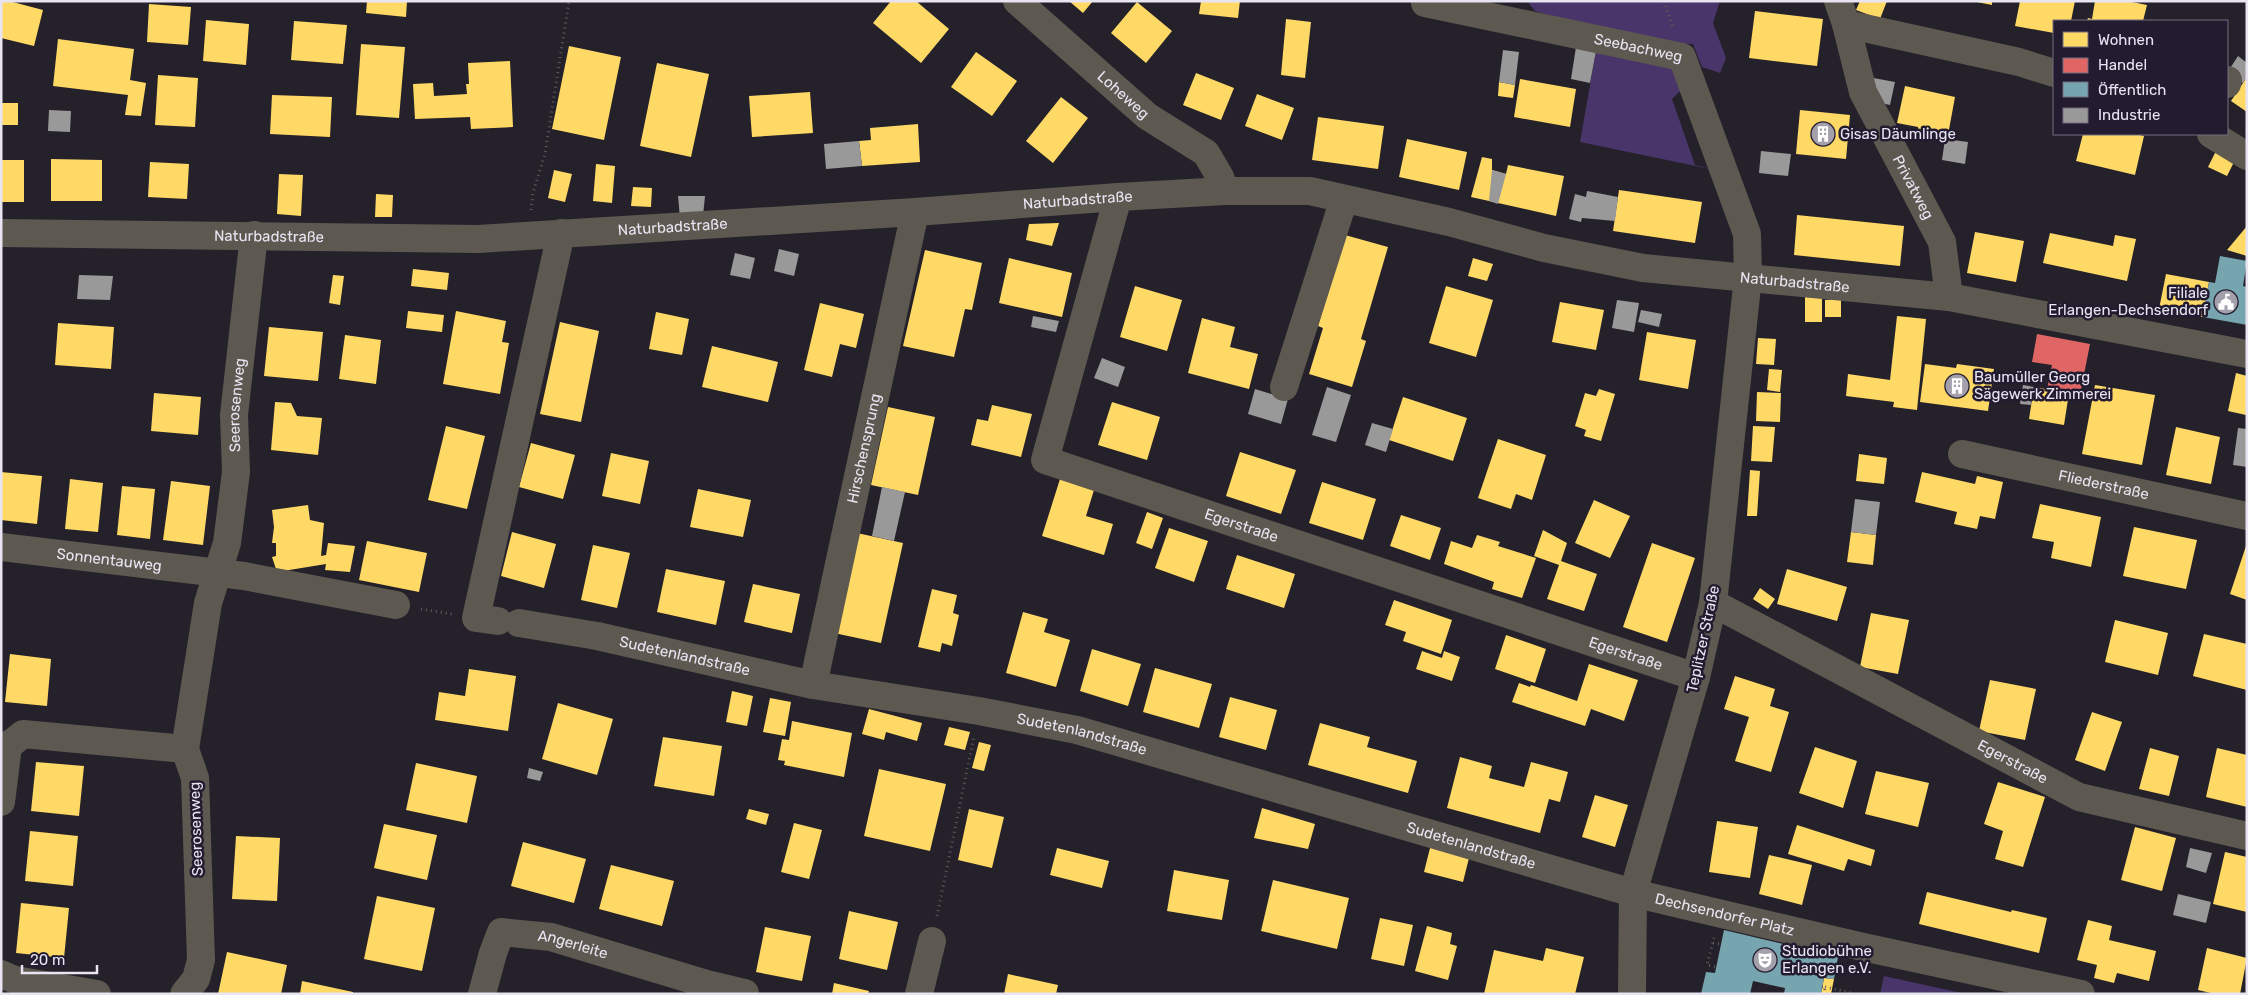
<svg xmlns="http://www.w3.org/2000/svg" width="2248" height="995" font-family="Rubik,sans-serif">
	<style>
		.green { fill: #493569 }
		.homes { fill: #ffd966 }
		.shops { fill: #e06666 }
		.public { fill: #76a5af }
		.industry { fill: #999 }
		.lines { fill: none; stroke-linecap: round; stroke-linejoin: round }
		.path { stroke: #5f5c5a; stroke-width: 3; stroke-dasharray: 1 4; stroke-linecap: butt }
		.minor { stroke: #5d5950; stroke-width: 28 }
		.labels { text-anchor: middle; stroke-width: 5; stroke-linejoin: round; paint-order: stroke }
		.street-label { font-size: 15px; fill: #e8e4f2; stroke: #231c30 }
		.poi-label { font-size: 15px; fill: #e8e4f2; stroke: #231c30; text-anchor: start }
	</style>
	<rect width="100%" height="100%" fill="#24212b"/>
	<path class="green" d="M1527,1H1720L1713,23L1726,58L1720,73L1702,67L1693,44L1657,43L1624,37L1535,11Z
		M1596,51L1677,67L1685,86L1672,99L1695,165L1715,170L1580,142Z
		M1884,976L1966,994H1880Z"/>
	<path class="homes" d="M2,1H9L43,10L34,46L1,38Z
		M367,1H407L406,17L366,13Z
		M891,1H916L949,29L921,63L873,23Z
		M1069,1H1093L1083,13Z
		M1201,1H1240L1238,18L1199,14Z
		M1860,1H1887L1880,19L1856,10Z
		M1972,1H1992V5Z
		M2020,1H2075L2071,21H2054V33L2015,26Z
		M2095,1H2127L2147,5L2143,21H2087L2088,18L2092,19Z
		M1137,2L1172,31L1146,63L1111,33Z
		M149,4L191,7L188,45L147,42Z
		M1755,11L1823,19L1817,66L1749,58Z
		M1286,19L1311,22L1305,78L1281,75Z
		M206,20L249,24L246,65L203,61Z
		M294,21L347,25L343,64L291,60Z
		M58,39L134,49L130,80L146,83L141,116L125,115L128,95L53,86Z
		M361,44L405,47L399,118L356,115Z
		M569,46L621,57L604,140L552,129Z
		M976,52L1017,81L992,116L951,87Z
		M510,61L513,127L471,129L470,117L415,119L413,84L433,83L434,96L467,94L466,84H469L468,63Z
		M657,63L709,74L691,157L640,146Z
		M1196,73L1234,88L1221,120L1183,105Z
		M158,75L198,78L195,127L155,125Z
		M2247,77V112L2231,101Z
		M1520,79L1576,89L1570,127L1514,117Z
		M1499,82L1515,85L1513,98L1498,96Z
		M1905,86L1955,97L1948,135L1918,130V127L1897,123Z
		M810,92L813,133L752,137L749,96Z
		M1257,94L1294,108L1282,140L1245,126Z
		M272,95L332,97L330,137L270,134Z
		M1061,97L1088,118L1053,163L1026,141Z
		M1,103H18V125H1Z
		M1800,110L1850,115L1846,159L1796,154Z
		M1318,117L1384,126L1378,169L1312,160Z
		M918,124L920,162L862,166L859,141L871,140L870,128Z
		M2083,134H2136L2144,136L2135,175L2076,161Z
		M1407,139L1467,152L1459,190L1399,177Z
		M2216,151L2235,160L2227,176L2208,167Z
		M1482,157L1492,159V170L1506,174L1508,165L1564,176L1556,216L1471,197Z
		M51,159L102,160V201H51Z
		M1,160H24V202H1Z
		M150,162L189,164L187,199L148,197Z
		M596,164L615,166L612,203L593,201Z
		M554,170L572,174L565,202L548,198Z
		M279,174L303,175L301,216L277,214Z
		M633,187L652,188L651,207L631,206Z
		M1619,190L1702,202L1695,243L1613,231Z
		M376,194L393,195L392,217H375Z
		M1797,215L1904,226L1900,266L1794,255Z
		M1059,223L1052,246L1026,240L1029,224Z
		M2247,226V256L2227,250Z
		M1975,232L2024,241L2016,282L1967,273Z
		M2050,233L2113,246L2115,235L2136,239L2127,281L2043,263Z
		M1345,235L1388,247L1361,339L1366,341L1352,387L1309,374L1323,328L1318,326Z
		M925,250L982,263L972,310L965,309L954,357L903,346Z
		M1009,258L1072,273L1062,317L999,303Z
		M1473,258L1493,264L1487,281L1468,276Z
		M413,269L449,273L447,290L411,286Z
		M2166,274L2209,282L2203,317L2159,309Z
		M333,275L344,276L340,305L329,303Z
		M1135,286L1182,300L1167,351L1120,337Z
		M1446,286L1493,300L1476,357L1429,343Z
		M1805,297L1822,298V322H1805Z
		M1841,299V317H1825V300Z
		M1560,302L1604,310L1596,350L1552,342Z
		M820,303L864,314L856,348L840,344L832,377L804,370Z
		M408,311L444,315L442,332L406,328Z
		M456,311L506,321L502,342L509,343L500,394L443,384Z
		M656,312L689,319L682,355L649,349Z
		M1897,316L1926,319L1917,410L1893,407L1894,402L1846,396L1848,374L1890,380Z
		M1202,318L1235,327L1230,347L1258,354L1249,389L1188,373Z
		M560,322L599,331L581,422L540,414Z
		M58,323L114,327L111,369L55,365Z
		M269,327L323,332L318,381L264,376Z
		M1647,332L1696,340L1688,389L1639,380Z
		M345,335L381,340L376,384L339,379Z
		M1758,338L1776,339L1774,365L1756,364Z
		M712,346L778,362L768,402L702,387Z
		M1925,364L1956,368L1957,364L1994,369L1988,411L1920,402Z
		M1769,369L1782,370L1780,392L1767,390Z
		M2236,373L2247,376L2246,415L2228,411Z
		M2095,385L2155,395L2142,465L2082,454Z
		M2034,387L2069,393L2064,425L2029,419Z
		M1599,389L1615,394L1601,441L1584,436L1586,430L1575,426L1585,393L1596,396Z
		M1757,392L1781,393L1780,422L1756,421Z
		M154,393L201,397L198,435L151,431Z
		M1403,397L1467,418L1453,461L1389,440Z
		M275,402L291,403L297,416L322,418L318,455L271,450Z
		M1112,402L1160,417L1147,460L1098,445Z
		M992,405L1032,414L1021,457L971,445L977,419L988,421Z
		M888,407L935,417L918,495L871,485Z
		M446,426L485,436L467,509L428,500Z
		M1753,426L1775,427L1772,462L1751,461Z
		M2176,427L2220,437L2211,484L2166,475Z
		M1498,439L1546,455L1532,500L1516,494L1511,509L1478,498Z
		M531,443L575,455L563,499L519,487Z
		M1240,452L1296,470L1281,514L1226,496Z
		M611,453L649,461L640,504L602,496Z
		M1859,454L1887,458L1884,484L1856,481Z
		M1750,470L1760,471L1757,516H1747Z
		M1,472L42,476L37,524L1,520Z
		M1922,472L1975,484L1977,476L2003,482L1995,519L1980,516L1977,529L1954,524L1957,512L1915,502Z
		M70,479L103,483L98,532L65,529Z
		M1060,479L1094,490L1086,516L1113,524L1104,555L1042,536Z
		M171,481L210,486L203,545L163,540Z
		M1322,482L1376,499L1363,540L1309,523Z
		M122,486L155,489L150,539L117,535Z
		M698,489L751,500L743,537L690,527Z
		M1594,500L1630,516L1610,558L1575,543Z
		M2040,504L2101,517L2091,567L2051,558L2054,542L2032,538Z
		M308,505L310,520L324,523L321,556L326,555L328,543L355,546L350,572L325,570L326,564L277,572L272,557L276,556V543H272L274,527L272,510Z
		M1147,512L1163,518L1152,549L1136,543Z
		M1401,515L1441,528L1430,560L1390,546Z
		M2134,527L2197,540L2186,589L2123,576Z
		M1169,528L1208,541L1194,582L1155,568Z
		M1543,530L1567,543L1561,561L1597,574L1584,611L1547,599L1559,565L1534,556Z
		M512,532L556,544L544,588L501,576Z
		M1851,532L1876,535L1873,565L1847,562Z
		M857,533L903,543L881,643L834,633Z
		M1477,535L1500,542L1498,546L1536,558L1522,598L1492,589L1494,582L1444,564L1451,541L1472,548Z
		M367,541L427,553L419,592L359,580Z
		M1652,543L1695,558L1667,642L1623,627Z
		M593,545L630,553L617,608L581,600Z
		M2246,546H2247V600L2230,594Z
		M1237,555L1295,574L1284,608L1226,589Z
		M666,569L725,581L716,625L657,612Z
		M1787,569L1847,587L1837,621L1777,604Z
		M753,584L800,594L792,633L744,622Z
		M1760,588L1775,599L1768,609L1753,599Z
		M932,589L957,595L953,613L959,615L952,646L942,643L940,652L918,647Z
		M1394,600L1452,620L1441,654L1403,641L1406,632L1385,625Z
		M1023,612L1048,619L1044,632L1070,640L1056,687L1006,673Z
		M1871,613L1909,620L1898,674L1860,667Z
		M2115,620L2168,633L2158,675L2105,662Z
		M2204,634L2247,644V690L2193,676Z
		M1506,635L1546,649L1535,683L1495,669Z
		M1092,649L1141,664L1128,706L1080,691Z
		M1422,651L1442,658L1444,651L1460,657L1452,681L1416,669Z
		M10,654L51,659L47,706L5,702Z
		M1589,664L1638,680L1624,721L1591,709L1585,726L1512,702L1519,683L1530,687L1531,685L1577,701Z
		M1155,668L1212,684L1199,728L1143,712Z
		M469,669L516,676L508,731L435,720L439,692L465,696Z
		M1735,676L1775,689L1770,706L1789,712L1771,772L1735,761L1749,717L1724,709Z
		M1990,680L2036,689L2025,740L1979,731Z
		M732,691L753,696L747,726L726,722Z
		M1230,697L1277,710L1266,750L1219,737Z
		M770,698L791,702L785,736L763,732Z
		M558,703L613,719L597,775L542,759Z
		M869,709L922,723L917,741L886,732L884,740L862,734Z
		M2092,712L2122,722L2105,771L2075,760Z
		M792,721L852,733L844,777L784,765L785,761L778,760L782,739L789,740Z
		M1320,723L1370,737L1367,747L1417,761L1408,793L1308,765Z
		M949,727L970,732L965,750L944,745Z
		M663,737L722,746L714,796L654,786Z
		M979,742L991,745L984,771L972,768Z
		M1815,747L1857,761L1843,808L1799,793Z
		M2150,748L2179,756L2169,796L2139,789Z
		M2217,748L2247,755V807L2206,797Z
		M1460,757L1492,766L1489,778L1524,787L1531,762L1568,772L1560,802L1549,799L1540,833L1447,808Z
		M36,762L84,766L79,816L31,811Z
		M416,763L477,776L467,823L406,810Z
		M879,769L946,784L930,851L864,836Z
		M1876,771L1929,783L1918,827L1865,814Z
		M1998,782L2045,797L2023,867L1995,859L2003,831L1984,824Z
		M1595,795L1628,805L1615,847L1582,837Z
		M1262,808L1315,824L1308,849L1254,838Z
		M749,809L769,814L766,825L746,819Z
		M969,809L1004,817L992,868L958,860Z
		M1717,821L1758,827L1750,878L1709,872Z
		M794,823L822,830L809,879L781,872Z
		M384,824L437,835L427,880L374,868Z
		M1797,825L1875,850L1871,866L1848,859L1844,871L1788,854Z
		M2135,827L2176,838L2162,891L2121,880Z
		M30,831L78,836L73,886L25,881Z
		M236,836L280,838L277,901L232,899Z
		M523,842L586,859L574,903L511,886Z
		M1431,844L1470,854L1463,882L1424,872Z
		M1057,848L1109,861L1102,888L1050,875Z
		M2225,852L2247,857V912L2213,904Z
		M1769,855L1812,865L1802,905L1759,894Z
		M611,865L674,881L662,926L599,909Z
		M1174,870L1229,880L1222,920L1167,911Z
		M1273,880L1349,898L1337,949L1261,931Z
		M1927,892L2011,912L2012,910L2047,918L2039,953L1919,924Z
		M377,896L435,908L422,971L364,959Z
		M21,903L69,908L64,958L16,953Z
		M849,911L898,922L887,970L839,959Z
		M1380,918L1413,925L1404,966L1371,959Z
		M2088,920L2112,926L2109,940L2156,951L2149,981L2117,973L2114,983L2094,978L2097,965L2077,960Z
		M1427,926L1452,933L1450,944L1457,946L1448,980L1415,971Z
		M765,927L811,936L802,981L756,972Z
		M1546,948L1584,957L1575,994H1484L1494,950L1543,961Z
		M2207,948L2247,958L2240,994H2215L2198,990Z
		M227,952L287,965L281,994H218Z
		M1008,974L1058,985L1056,994H1004Z
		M1824,978L1834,979L1831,994H1821Z
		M302,981L353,992V994H300Z
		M834,983L869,991L868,994H832Z"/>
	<path class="shops" d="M2037,334L2090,344L2080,395L2047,389L2052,365L2032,362Z"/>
	<path class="public" d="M2220,256L2247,261L2243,286L2247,287V325L2203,317L2209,282L2215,283Z
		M1724,930L1838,957L1834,979L1824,978L1821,994H1784L1785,988L1753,981L1750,994H1701L1706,972L1715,973Z"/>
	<path class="industry" d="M1576,47L1596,51L1590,83L1571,79Z
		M1503,50L1519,52L1515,85L1499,82Z
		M2238,56L2247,63V77L2243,83L2227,73Z
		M1868,77L1895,82L1890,105L1876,102Z
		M49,110L71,111L70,132L48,131Z
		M1945,139L1968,142L1965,164L1942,160Z
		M859,141L862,166L826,169L824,144Z
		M1761,151L1791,154L1788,176L1759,173Z
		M1492,170L1506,174L1498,204L1489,201Z
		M1587,191L1618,197L1615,221L1582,218L1581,222L1569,219L1575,194L1586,197Z
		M678,196H705L703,216L680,218Z
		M779,249L799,254L794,276L774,271Z
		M735,253L755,258L750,279L730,275Z
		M79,275L113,276L110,300L77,299Z
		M1617,300L1639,303L1634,332L1612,328Z
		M1641,310L1662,314L1659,327L1638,322Z
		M1033,316L1059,321L1056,332L1031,327Z
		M1102,358L1125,367L1118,387L1094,378Z
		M2023,385L2034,387L2031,405L2020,404Z
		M1327,387L1351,395L1336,442L1312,435Z
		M1255,389L1288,399L1281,424L1248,414Z
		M1372,423L1393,429L1386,452L1365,445Z
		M2238,428L2247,429V467L2233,465Z
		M882,487L905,492L894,541L872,536Z
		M1855,499L1880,502L1876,535L1851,532Z
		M529,768L543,772L540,781L527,778Z
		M2190,848L2212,853L2206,873L2186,867Z
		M2178,894L2211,902L2206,923L2173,915Z"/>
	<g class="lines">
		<path class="path" d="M1664,1L1673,28
			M531,210L533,193L545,154L569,1
			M421,609L452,614
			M937,916L974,736
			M1714,938L1707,965L1716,967
			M1713,943L1721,944
			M1822,987H1825L1824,994
			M1825,987L1852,993"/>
		<g class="minor">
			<path id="s1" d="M1017,1L1147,116L1206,153L1220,177L1225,191"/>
			<path id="s2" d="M1838,1L1846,24L1863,92L1942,242L1949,297"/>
			<path id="s3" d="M1425,3L1682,57L1747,234L1748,277L1713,603L1696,677L1633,893L1632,994"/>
			<path d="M1846,24L2019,62L2054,73"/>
			<path d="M2227,84L2228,80"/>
			<path d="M2211,134L2247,156"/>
			<path id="s4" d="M1118,197L1045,460L1696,677"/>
			<path id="s5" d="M1,233L478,239L915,212L1118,197L1225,191H1310L1449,222L1544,248L1643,268L1949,297L2247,354"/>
			<path d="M1284,387L1344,199"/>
			<path id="s6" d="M1962,454L2247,516"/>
			<path id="s7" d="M1,547L244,576L396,605"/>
			<path id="s8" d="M1713,603L2079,797L2247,836"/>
			<path d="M498,621L476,618L561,233"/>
			<path id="s9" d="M519,623L597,636L813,685L979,711L1077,730L1633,893L1863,947L2081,994"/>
			<path id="s10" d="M813,685L915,212"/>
			<path d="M1,745L8,746L1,802"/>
			<path d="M8,746L23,734L185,749"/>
			<path d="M1,974L15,980L97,994"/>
			<path d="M703,983L745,993"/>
			<path id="s11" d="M184,994L196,979L201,960L195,778L185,749L208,603L227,543L236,472L234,415L254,235"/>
			<path id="s12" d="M482,994L493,953L501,932L551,937L703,983L701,994"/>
			<path d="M919,994L932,941"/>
		</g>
	</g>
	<defs>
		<symbol id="building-disc" viewBox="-11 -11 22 22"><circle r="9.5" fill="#a3a0ac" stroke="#231c30"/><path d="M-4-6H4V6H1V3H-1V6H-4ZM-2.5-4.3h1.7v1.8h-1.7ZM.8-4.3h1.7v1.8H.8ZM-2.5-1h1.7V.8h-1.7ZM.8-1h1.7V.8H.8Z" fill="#fff"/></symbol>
		<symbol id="civic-disc" viewBox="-11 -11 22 22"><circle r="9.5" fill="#a3a0ac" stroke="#231c30"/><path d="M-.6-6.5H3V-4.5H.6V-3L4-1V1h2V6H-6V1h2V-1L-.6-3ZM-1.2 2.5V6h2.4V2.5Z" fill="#fff"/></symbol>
		<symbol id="theatre-disc" viewBox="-11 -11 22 22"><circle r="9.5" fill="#a3a0ac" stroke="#231c30"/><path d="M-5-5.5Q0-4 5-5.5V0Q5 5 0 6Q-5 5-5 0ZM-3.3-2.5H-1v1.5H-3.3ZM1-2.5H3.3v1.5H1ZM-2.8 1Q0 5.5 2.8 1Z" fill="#fff"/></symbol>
	</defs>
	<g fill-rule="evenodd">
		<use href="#building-disc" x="1809" y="120" width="28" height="28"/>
		<use href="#civic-disc" x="2212" y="288" width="28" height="28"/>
		<use href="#building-disc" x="1943" y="372" width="28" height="28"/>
		<use href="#theatre-disc" x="1751" y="946" width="28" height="28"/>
	</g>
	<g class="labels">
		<g class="street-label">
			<text dy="5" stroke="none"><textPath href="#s3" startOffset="218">Seebachweg</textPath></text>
			<text dy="5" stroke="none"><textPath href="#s1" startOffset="142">Loheweg</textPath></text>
			<text dy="5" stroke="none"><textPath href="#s2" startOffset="202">Privatweg</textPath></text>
			<text dy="5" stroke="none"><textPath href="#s5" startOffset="1078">Naturbadstraße</textPath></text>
			<text dy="5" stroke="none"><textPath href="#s5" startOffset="672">Naturbadstraße</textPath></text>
			<text dy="5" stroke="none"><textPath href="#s5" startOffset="268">Naturbadstraße</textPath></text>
			<text dy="5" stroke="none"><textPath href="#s5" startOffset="1805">Naturbadstraße</textPath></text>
			<text dy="5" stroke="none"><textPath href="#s11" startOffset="601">Seerosenweg</textPath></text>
			<text dy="5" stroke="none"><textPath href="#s10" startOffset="242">Hirschensprung</textPath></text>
			<text dy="5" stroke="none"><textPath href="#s6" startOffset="145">Fliederstraße</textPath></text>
			<text dy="5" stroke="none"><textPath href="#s4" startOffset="480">Egerstraße</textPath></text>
			<text dy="5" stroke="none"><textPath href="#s7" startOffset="109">Sonnentauweg</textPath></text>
			<text transform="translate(1703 639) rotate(-78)" y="5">Teplitzer Straße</text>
			<text dy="5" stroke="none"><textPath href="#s4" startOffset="885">Egerstraße</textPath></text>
			<text dy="5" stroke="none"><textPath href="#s9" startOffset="169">Sudetenlandstraße</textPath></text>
			<text dy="5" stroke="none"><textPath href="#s9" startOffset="574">Sudetenlandstraße</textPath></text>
			<text dy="5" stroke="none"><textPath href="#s8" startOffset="339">Egerstraße</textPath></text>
			<text transform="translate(196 829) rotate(-92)" y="5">Seerosenweg</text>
			<text dy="5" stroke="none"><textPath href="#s9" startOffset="979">Sudetenlandstraße</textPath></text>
			<text dy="5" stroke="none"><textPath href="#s9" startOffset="1242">Dechsendorfer Platz</textPath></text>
			<text dy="5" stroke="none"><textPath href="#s12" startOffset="138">Angerleite</textPath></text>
		</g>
		<g class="poi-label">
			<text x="1840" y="139">Gisas Däumlinge</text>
			<text x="2208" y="298" text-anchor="end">Filiale<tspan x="2208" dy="17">Erlangen-Dechsendorf</tspan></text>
			<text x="1974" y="382">Baumüller Georg<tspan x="1974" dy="17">Sägewerk Zimmerei</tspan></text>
			<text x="1782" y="956">Studiobühne<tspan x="1782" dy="17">Erlangen e.V.</tspan></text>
		</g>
	</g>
	<rect width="2248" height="995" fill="none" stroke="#e8e4f2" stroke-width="5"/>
	<rect x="2053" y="20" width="175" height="115" fill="#231c30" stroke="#726c7e"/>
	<rect x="2063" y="32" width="25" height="15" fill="#ffd966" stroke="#726c7e"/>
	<text x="2098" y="45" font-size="15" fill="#e8e4f2">Wohnen</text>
	<rect x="2063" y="58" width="25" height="15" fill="#e06666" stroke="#726c7e"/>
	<text x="2098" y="70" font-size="15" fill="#e8e4f2">Handel</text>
	<rect x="2063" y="82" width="25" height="15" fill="#76a5af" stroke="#726c7e"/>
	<text x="2098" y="95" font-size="15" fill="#e8e4f2">Öffentlich</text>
	<rect x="2063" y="108" width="25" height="15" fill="#999999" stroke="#726c7e"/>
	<text x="2098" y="120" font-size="15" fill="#e8e4f2">Industrie</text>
	<path d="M22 965v8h75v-8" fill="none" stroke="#e8e4f2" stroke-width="2.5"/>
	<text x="30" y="965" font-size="15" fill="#e8e4f2" stroke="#231c30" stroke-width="4" paint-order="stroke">20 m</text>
</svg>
